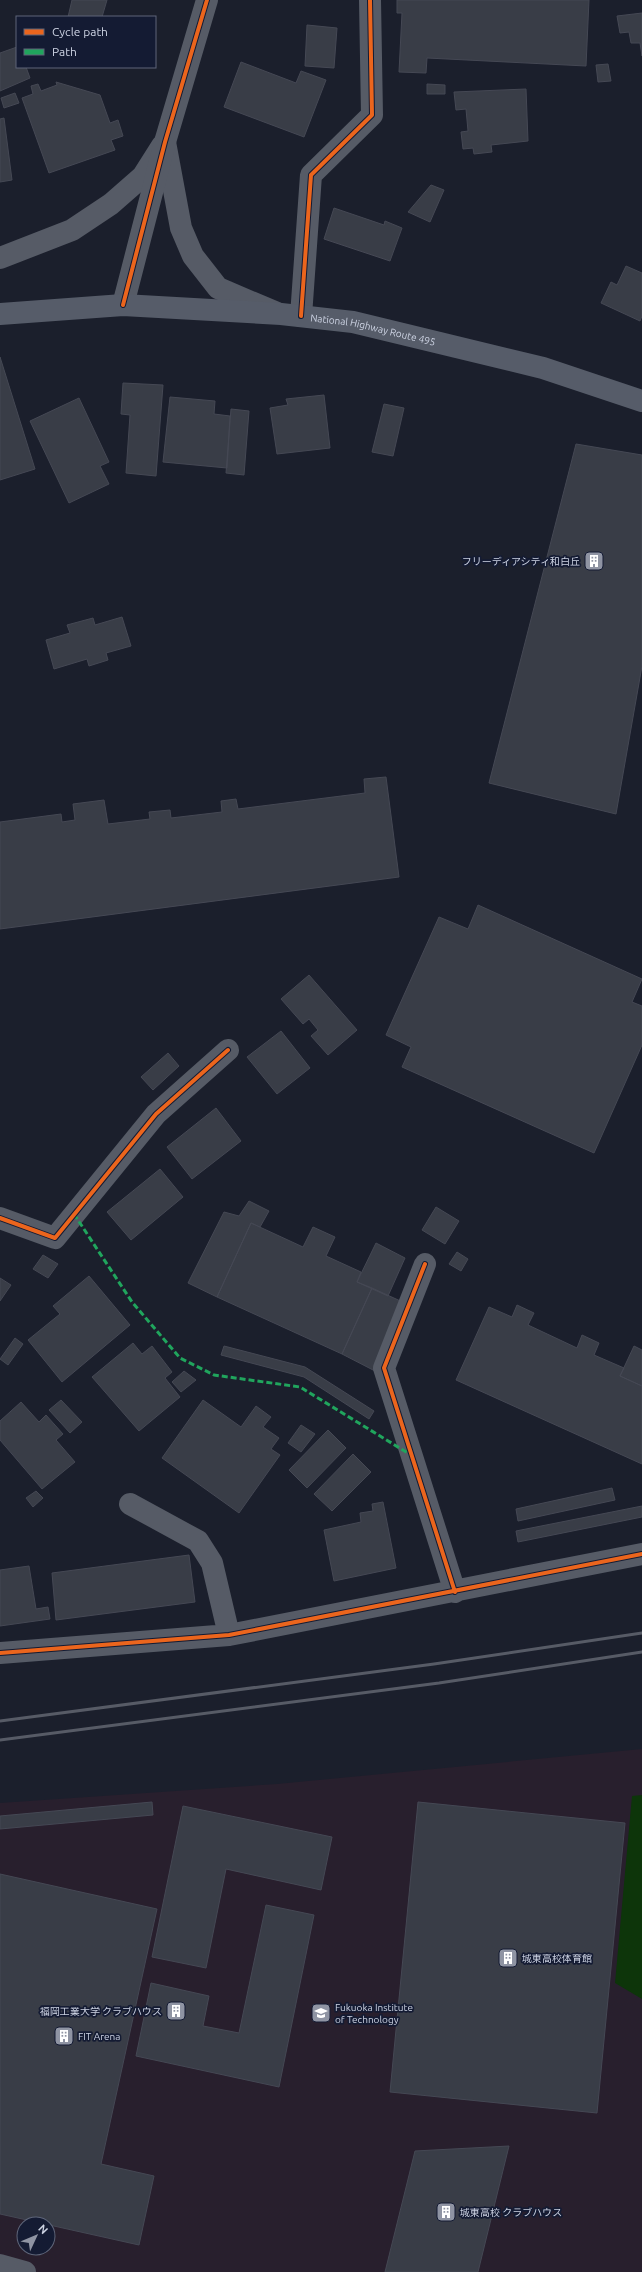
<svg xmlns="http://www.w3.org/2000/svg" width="642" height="2272" font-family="Ubuntu,'Noto Sans JP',sans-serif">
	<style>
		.education { fill: #281f2d; fill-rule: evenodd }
		.green { fill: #0d350a }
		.building { fill: #393d47; stroke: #454854 }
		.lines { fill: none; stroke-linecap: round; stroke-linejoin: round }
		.minor { stroke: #565b66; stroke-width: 22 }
		.tertiary { stroke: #565b66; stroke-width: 22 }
		.trunk { stroke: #565c69; stroke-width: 22 }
		.rail { stroke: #575b66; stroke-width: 3 }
		.quiet { stroke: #20a55d; stroke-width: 3; stroke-dasharray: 6 3; stroke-linecap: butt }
		.cycleway-casing { stroke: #141b33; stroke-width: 6 }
		.cycleway { stroke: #eb651d; stroke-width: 4 }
		.labels { text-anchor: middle; stroke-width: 3.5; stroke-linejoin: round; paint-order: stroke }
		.street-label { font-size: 10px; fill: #cdd3e3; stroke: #141b33 }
		.poi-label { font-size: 10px; fill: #cdd3e3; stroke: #141b33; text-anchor: start }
	</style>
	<rect width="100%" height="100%" fill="#1b1f2c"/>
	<path class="education" d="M642,1749V2272H0V1803L277,1784ZM24,2224H48V2248H24Z"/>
	<path class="green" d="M642,1795V1999L615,1983L632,1796Z"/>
	<path class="building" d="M72,0H107L102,17H68Z
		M397,0H589L586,66L427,58L426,73L399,72L402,13H397Z
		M642,13V56L640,43H631L629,32L620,33L617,16Z
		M307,25L337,28L334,68L305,66Z
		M17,47V67H26L30,78L0,91V53Z
		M241,62L296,83L301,71L326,80L304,137L224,107Z
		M608,64L611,81L598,82L596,65Z
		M56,82L100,95L110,123L118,120L123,136L111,140L115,150L49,173L22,98L33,94L31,86L38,84L41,91L57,85Z
		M427,84L445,85V94H427Z
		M526,89L528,141L491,145L492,152L474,154L473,148L463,149L461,132L468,131L466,109L456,110L454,92Z
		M15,93L19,103L4,108L1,98Z
		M4,118L12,180L0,182V119Z
		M431,185L444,190L430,222L408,212Z
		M334,208L384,225L385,221L402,228L390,261L324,239Z
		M626,266L642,273V316L640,321L601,303L611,282L617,285Z
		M0,357L35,469L0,480Z
		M123,383L163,385L156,476L126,473L130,415L121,414Z
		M324,395L330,448L277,454L270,408L288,405L286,399Z
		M170,397L215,401L214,414L230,416L227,468L163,462Z
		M79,398L109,462L100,466L109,484L69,503L30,421Z
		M384,404L404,408L393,456L372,452Z
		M231,409L249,411L244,475L226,473Z
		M576,444L642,455V666L616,814L489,783Z
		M122,617L131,646L106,653L108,660L89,666L87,659L54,669L46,640L70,633L67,625L93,618L95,625Z
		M386,777L399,877L0,929V822L61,814L62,822L75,820L73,804L104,800L108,824L150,819L149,812L170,810L171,818L222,812L221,801L236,799L238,809L365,793L364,779Z
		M478,905L642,979L632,1002L642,1006V1045L594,1153L402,1067L411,1047L386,1035L439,917L468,929Z
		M309,975L357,1030L328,1055L311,1036L318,1030L309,1019L303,1024L281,999Z
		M281,1031L310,1068L277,1094L247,1057Z
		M168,1053L179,1066L153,1090L141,1077Z
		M216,1108L241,1141L192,1179L167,1147Z
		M160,1169L183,1197L131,1240L107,1212Z
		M249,1201L269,1211L260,1227L251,1223L217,1297L188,1283L224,1212L239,1216Z
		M436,1207L459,1221L445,1244L422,1230Z
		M251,1223L303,1247L313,1227L335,1237L326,1256L361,1272L357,1282L372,1288L342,1354L217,1297Z
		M376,1243L405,1258L388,1296L357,1282Z
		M457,1252L468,1259L461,1271L449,1264Z
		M43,1255L58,1264L48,1278L33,1269Z
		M89,1276L130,1325L62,1382L28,1340L60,1314L53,1306Z
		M0,1278L11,1285L0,1301Z
		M372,1288L407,1304L375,1371L342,1354Z
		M517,1305L534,1313L528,1325L577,1348L582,1335L599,1343L594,1355L624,1368L620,1376L642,1386V1464L456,1380L489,1307L512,1317Z
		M15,1338L23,1344L8,1365L0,1359Z
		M133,1343L142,1354L152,1346L172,1372L165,1378L180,1397L139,1431L92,1377Z
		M224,1346L305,1367L374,1411L369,1419L304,1377L221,1355Z
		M634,1346L642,1350V1386L620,1376Z
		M184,1371L196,1380L181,1392L172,1382Z
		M61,1400L82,1422L70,1433L49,1410Z
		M203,1400L241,1427L256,1406L271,1417L263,1427L279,1438L271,1449L280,1455L239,1513L162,1458Z
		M21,1402L39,1422L46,1415L63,1434L56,1440L75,1462L42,1489L0,1440V1421Z
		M301,1425L315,1434L301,1452L288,1443Z
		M328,1430L346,1448L307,1488L289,1470Z
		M353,1454L371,1472L332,1511L314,1494Z
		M612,1488L615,1500L518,1521L516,1509Z
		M36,1491L43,1498L33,1507L26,1498Z
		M383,1502L396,1568L334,1581L324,1530L361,1522L360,1513L373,1511L372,1504Z
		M642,1506V1517L518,1542L516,1531Z
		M189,1555L195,1602L56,1620L52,1573Z
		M29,1566L36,1609L48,1607L50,1619L0,1626V1570Z
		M152,1802L153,1815L0,1829V1816Z
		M418,1802L625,1823L597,2113L390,2092Z
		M183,1806L332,1837L321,1890L226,1869L206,1968L152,1957Z
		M0,1874L157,1909L101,2164L154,2176L139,2245L0,2214Z
		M266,1905L314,1915L279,2087L136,2056L151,1983L209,1996L203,2026L239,2033Z
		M509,2146L478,2272H385L415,2151Z"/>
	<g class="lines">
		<path class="minor" d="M165,142L181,228L193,256L218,288L277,313
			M0,258L72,230L111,204L143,176L162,146
			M301,316L311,175L372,115L370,0
			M0,1218L55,1238L156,1114L228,1050
			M425,1264L384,1368L455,1592
			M130,1504L198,1541L212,1563L229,1635
			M0,1653L229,1635L642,1554
			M0,2265L25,2272"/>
		<path class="tertiary" d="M123,305L165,142L207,0"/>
		<path class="trunk" id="s1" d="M0,314L123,305L281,314L353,322L543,368L642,401"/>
		<path class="rail" d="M0,1721L434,1664L642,1633
			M0,1740L439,1683L642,1652"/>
		<path class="quiet" d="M74,1214L132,1302L180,1358L214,1375L300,1387L411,1455"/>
		<defs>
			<path id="cycleway" d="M123,305L165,142L207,0
				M301,316L311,175L372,115L370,0
				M0,1218L55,1238L156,1114L228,1050
				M425,1264L384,1368L455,1592
				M0,1653L229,1635L642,1554"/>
		</defs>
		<use href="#cycleway" class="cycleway-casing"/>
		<use href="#cycleway" class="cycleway"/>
	</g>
	<defs>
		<symbol id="building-square" viewBox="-11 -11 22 22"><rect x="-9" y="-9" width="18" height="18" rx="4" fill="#8f94a3" stroke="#141b33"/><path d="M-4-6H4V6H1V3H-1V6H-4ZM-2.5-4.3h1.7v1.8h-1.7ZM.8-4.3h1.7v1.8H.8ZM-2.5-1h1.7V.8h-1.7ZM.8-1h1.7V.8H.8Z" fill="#fff"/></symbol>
		<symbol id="university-square" viewBox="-11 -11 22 22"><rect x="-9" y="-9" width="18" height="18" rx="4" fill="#8f94a3" stroke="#141b33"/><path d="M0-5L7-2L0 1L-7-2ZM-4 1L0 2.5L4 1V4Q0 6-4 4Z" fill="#fff"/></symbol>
	</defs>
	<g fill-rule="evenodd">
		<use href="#building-square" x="583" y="550" width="22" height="22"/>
		<use href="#building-square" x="497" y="1947" width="22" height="22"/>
		<use href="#building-square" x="165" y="2000" width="22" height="22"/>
		<use href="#university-square" x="310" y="2002" width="22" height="22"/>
		<use href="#building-square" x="53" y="2025" width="22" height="22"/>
		<use href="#building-square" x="435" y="2201" width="22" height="22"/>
	</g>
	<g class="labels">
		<g class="street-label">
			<text dy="4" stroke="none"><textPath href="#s1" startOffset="375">National Highway Route 495</textPath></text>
		</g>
		<g class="poi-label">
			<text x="580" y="565" text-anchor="end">フリーディアシティ和白丘</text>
			<text x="522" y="1962">城東高校体育館</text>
			<text x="335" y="2011">Fukuoka Institute<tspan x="335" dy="12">of Technology</tspan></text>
			<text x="162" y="2015" text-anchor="end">福岡工業大学 クラブハウス</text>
			<text x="78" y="2040">FIT Arena</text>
			<text x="460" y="2216">城東高校 クラブハウス</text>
		</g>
	</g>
	<rect x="16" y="16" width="140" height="52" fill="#141b33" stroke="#5e6579"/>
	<rect x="24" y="29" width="20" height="6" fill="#eb651d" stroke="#5e6579"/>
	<text x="52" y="36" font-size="12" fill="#cdd3e3">Cycle path</text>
	<rect x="24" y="49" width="20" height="6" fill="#20a55d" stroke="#5e6579"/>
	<text x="52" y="56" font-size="12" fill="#cdd3e3">Path</text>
	<g transform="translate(36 2236) rotate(46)"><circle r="19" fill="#141b33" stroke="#5e6579"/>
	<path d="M0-3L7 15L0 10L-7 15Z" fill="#8f94a3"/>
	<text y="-6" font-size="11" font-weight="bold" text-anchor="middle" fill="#cdd3e3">N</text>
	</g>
</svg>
